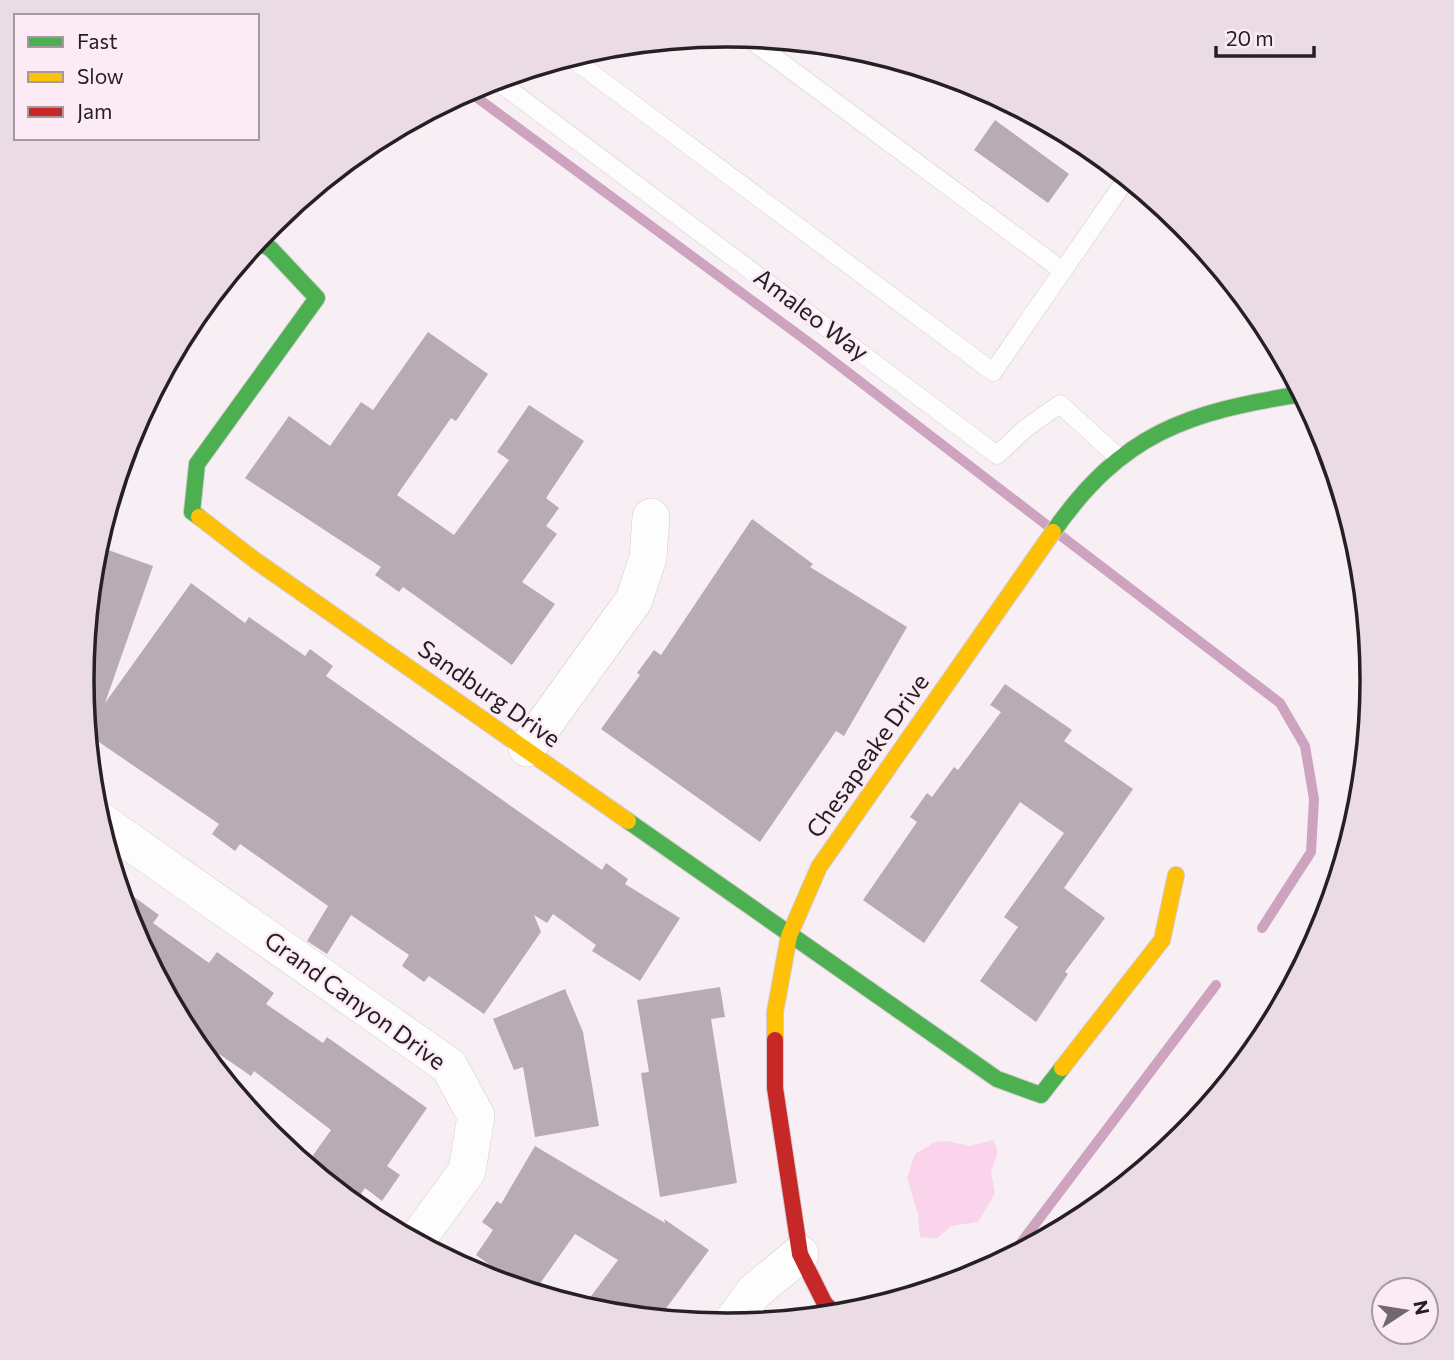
<svg xmlns="http://www.w3.org/2000/svg" width="1454" height="1360" font-family="Commissioner,sans-serif">
	<style>
		.green { fill: #f9d4eb }
		.lines { fill: none; stroke-linecap: round; stroke-linejoin: round }
		.stream { stroke: #cea3bf; stroke-width: 10 }
		.building { fill: #b9abb4 }
		.lane-casing { stroke: #d3cbd0; stroke-width: 19 }
		.street-casing { stroke: #d3cbd0; stroke-width: 38 }
		.fast-casing { stroke: #d3cbd0; stroke-width: 18 }
		.slow-casing { stroke: #d3cbd0; stroke-width: 18 }
		.jam-casing { stroke: #d3cbd0; stroke-width: 18 }
		.lane { stroke: #fefdfd; stroke-width: 18 }
		.street { stroke: #fefdfd; stroke-width: 37 }
		.fast { stroke: #4caf50; stroke-width: 16 }
		.slow { stroke: #ffc107; stroke-width: 16 }
		.jam { stroke: #c62828; stroke-width: 16 }
		.labels { text-anchor: middle; stroke-width: 5; stroke-linejoin: round; paint-order: stroke }
		.street-label { font-size: 24px; fill: #262024; stroke: #fcebf5 }
		.rim { fill: none; stroke: #262024; stroke-width: 3.5 }
	</style>
	<rect width="100%" height="100%" fill="#f8eff4"/>
	<path class="green" d="M993,1140L998,1152L991,1172L995,1193L978,1222L951,1226L936,1239L920,1237L918,1214L907,1178L915,1154L935,1142L948,1141L969,1146Z"/>
	<g class="lines">
		<path class="stream" d="M468,91L815,347L1048,526
			M1060,535L1280,703L1305,746L1314,799L1311,852L1262,928
			M1011,1256L1216,985"/>
	</g>
	<path class="building" d="M995,120L1069,174L1048,203L974,150Z
		M428,332L488,374L456,421L451,418L397,495L454,535L509,460L497,452L529,405L584,441L546,498L559,508L546,526L557,534L522,582L555,604L512,665L403,587L399,592L375,575L381,567L245,478L289,416L330,446L361,402L373,410Z
		M752,519L813,564L810,567L907,627L844,736L836,731L760,842L601,729L640,675L637,673L654,650L661,655Z
		M97,546L153,566L105,703L191,583L245,623L249,617L305,656L310,649L333,666L326,676L602,870L606,863L628,879L625,884L680,918L640,981L592,951L596,945L553,914L547,923L534,915L541,932L484,1014L429,976L424,982L402,966L409,955L351,915L327,954L307,941L328,906L240,844L235,851L212,834L219,824L93,738L89,749L82,680Z
		M1005,684L1072,730L1064,741L1133,789L1064,888L1105,918L1065,972L1068,974L1036,1022L980,981L1018,927L1004,917L1064,833L1020,802L924,943L863,900L917,822L910,817L927,793L932,797L954,767L958,770L1001,712L990,705Z
		M119,886L159,915L153,923L209,963L217,952L274,993L266,1004L323,1043L327,1037L427,1108L387,1166L400,1175L382,1201L365,1188L354,1204L306,1165L331,1130L254,1071L251,1076L187,1032L131,926Z
		M720,987L725,1017L711,1019L737,1183L660,1197L641,1073L649,1072L637,1000Z
		M565,989L583,1032L599,1126L535,1137L523,1067L514,1070L493,1019Z
		M535,1146L665,1223L664,1219L709,1250L659,1318L601,1313L583,1307L618,1260L575,1234L534,1292L524,1289L476,1255L493,1230L482,1222L497,1201L501,1204Z"/>
	<g class="lines">
		<defs>
			<path id="lane" d="M747,37L1063,271
				M570,57L993,372L1127,178
				M495,79L997,455L1026,428L1060,404L1119,458"/>
			<path id="street" d="M527,748L634,600L648,558L651,517
				M99,820L449,1066L476,1116L467,1171L416,1241
				M730,1325L754,1292L800,1254"/>
			<path id="fast" d="M199,517L192,512L197,464L317,298L271,249L257,241
				M1053,532C1122,433 1187,412 1302,394
				M628,821L997,1079L1041,1095L1062,1068"/>
			<path id="slow" d="M199,517L256,561L628,821
				M775,1040V1012L789,936L819,867L1053,532
				M1062,1068L1162,940L1176,875"/>
			<path id="jam" d="M775,1040V1088L800,1254L825,1304L836,1314"/>
		</defs>
		<use href="#lane" class="lane-casing"/>
		<use href="#street" class="street-casing"/>
		<use href="#fast" class="fast-casing"/>
		<use href="#slow" class="slow-casing"/>
		<use href="#jam" class="jam-casing"/>
		<use href="#lane" class="lane"/>
		<use href="#street" class="street"/>
		<use href="#fast" class="fast"/>
		<use href="#slow" class="slow"/>
		<use href="#jam" class="jam"/>
	</g>
	<g class="labels">
		<g class="street-label">
			<text transform="translate(811 315) rotate(37)" y="8">Amaleo Way</text>
			<text transform="translate(489 694) rotate(35)" y="8">Sandburg Drive</text>
			<text transform="translate(868 756) rotate(-55)" y="8">Chesapeake Drive</text>
			<text transform="translate(355 1001) rotate(36)" y="8">Grand Canyon Drive</text>
		</g>
	</g>
	<path d="M0 0H1454V1360H0ZM94 680a633 633 0 1 1 1266 0a633 633 0 1 1-1266 0Z" fill="#ebdbe4" fill-rule="evenodd"/>
	<path class="rim" d="M94 680a633 633 0 1 1 1266 0a633 633 0 1 1-1266 0Z"/>
	<rect x="14" y="14" width="245" height="126" fill="#fcebf5" stroke="#a69aa1" stroke-width="2"/>
	<rect x="28" y="37" width="35" height="10" fill="#4caf50" stroke="#a69aa1" stroke-width="2"/>
	<text x="77" y="49" font-size="21" fill="#262024">Fast</text>
	<rect x="28" y="72" width="35" height="10" fill="#ffc107" stroke="#a69aa1" stroke-width="2"/>
	<text x="77" y="84" font-size="21" fill="#262024">Slow</text>
	<rect x="28" y="107" width="35" height="10" fill="#c62828" stroke="#a69aa1" stroke-width="2"/>
	<text x="77" y="119" font-size="21" fill="#262024">Jam</text>
	<g transform="translate(1405 1311) rotate(78)"><circle r="33" fill="#fcebf5" stroke="#a69aa1" stroke-width="2"/>
	<path d="M0-5L12 26L0 18L-12 26Z" fill="#70686d"/>
	<text y="-10" font-size="19" font-weight="bold" text-anchor="middle" fill="#262024">N</text>
	</g>
	<path d="M1216 46v10h98v-10" fill="none" stroke="#262024" stroke-width="3.5"/>
	<text x="1226" y="46" font-size="21" fill="#262024" stroke="#fcebf5" stroke-width="5" paint-order="stroke">20 m</text>
</svg>
